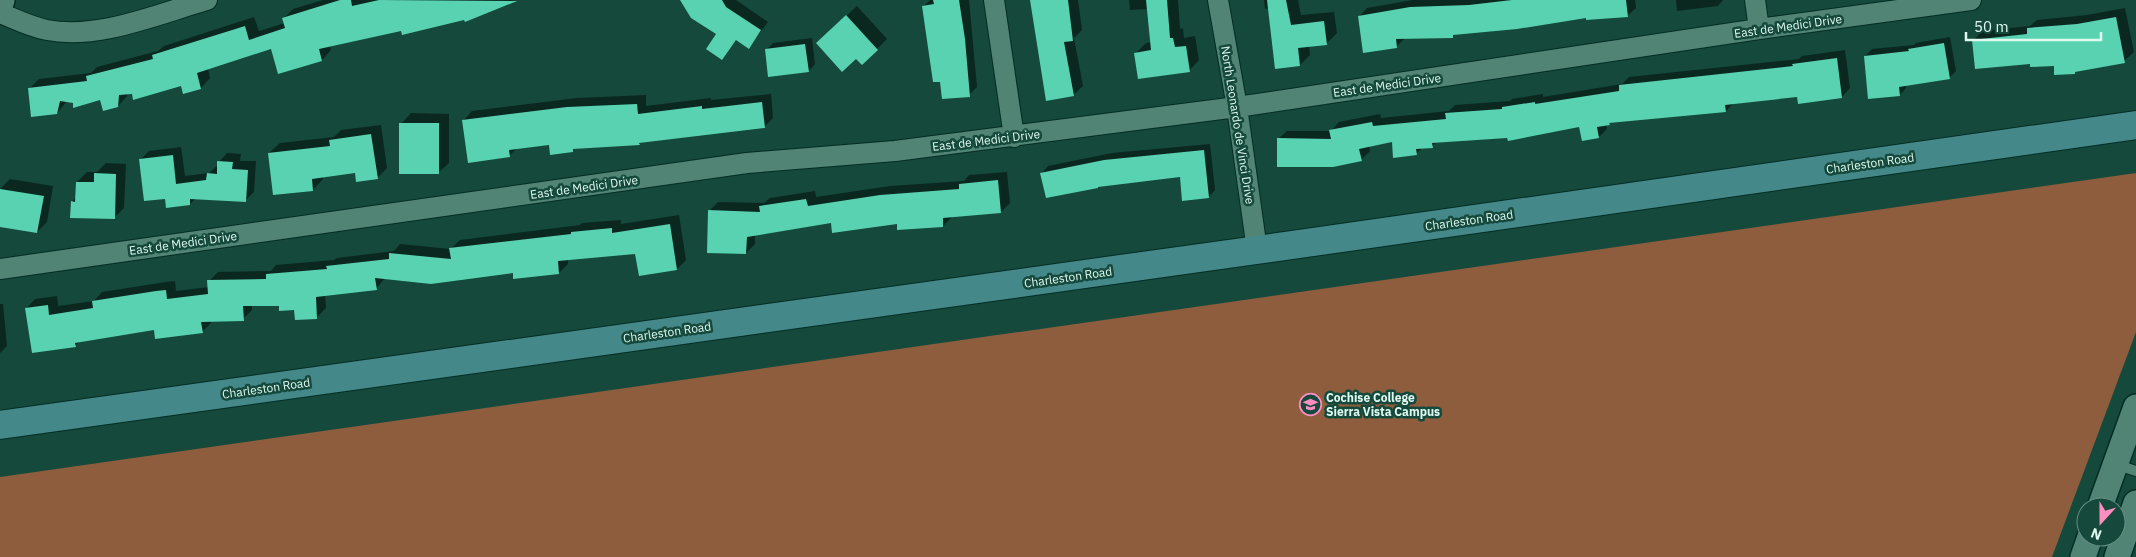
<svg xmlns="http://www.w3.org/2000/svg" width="2136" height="557" font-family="'IBM Plex Sans',sans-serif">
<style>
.green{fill:#8d5d3e}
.shadow{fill:#0007}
.building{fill:#59d2b2}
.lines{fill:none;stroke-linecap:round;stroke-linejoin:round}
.service-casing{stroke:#042d24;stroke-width:12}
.minor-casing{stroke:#042d24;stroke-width:22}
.tertiary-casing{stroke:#042d24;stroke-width:28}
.secondary-casing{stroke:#042d24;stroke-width:30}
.service{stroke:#518474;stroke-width:10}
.minor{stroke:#518474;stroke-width:20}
.tertiary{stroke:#518474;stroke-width:25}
.secondary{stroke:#45888a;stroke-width:28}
.labels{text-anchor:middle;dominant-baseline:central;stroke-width:5;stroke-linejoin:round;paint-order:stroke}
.street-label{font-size:12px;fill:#dff9f0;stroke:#14493c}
.poi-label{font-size:12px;font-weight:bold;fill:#dff9f0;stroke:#14493c;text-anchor:start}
</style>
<rect width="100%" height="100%" fill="#14493c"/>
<path class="green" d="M 2136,173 L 2136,332 L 2052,557 L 0,557 L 0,477 Z"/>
<path class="shadow" d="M 323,0 L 515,0 L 465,20 L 465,19 L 402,30 L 330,46 L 331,50 L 322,60 L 279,72 L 271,47 L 208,68 L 210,78 L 201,88 L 184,92 L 182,85 L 128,93 L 127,96 L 118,106 L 101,99 L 67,101 L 57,113 L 29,89 L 39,79 L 91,73 L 97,67 L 158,51 L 164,46 L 254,17 L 259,31 L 285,23 L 284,18 L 293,9 Z
M 681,0 L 736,0 L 768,22 L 749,47 L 737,39 L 722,59 L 718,33 Z
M 930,0 L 969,0 L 977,87 L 969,95 L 941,80 L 923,7 Z
M 1032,0 L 1078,0 L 1082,30 L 1074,38 L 1083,86 L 1073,95 Z
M 1129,0 L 1178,0 L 1180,29 L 1183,28 L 1184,38 L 1195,36 L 1199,60 L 1189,71 L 1136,53 L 1146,43 L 1152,42 L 1148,9 L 1130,10 Z
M 1264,0 L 1298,0 L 1301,15 L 1334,12 L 1337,33 L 1327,43 L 1309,45 L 1310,55 L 1300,65 L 1269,8 L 1265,9 Z
M 1413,0 L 1635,0 L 1636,8 L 1627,16 L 1587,17 L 1455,34 L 1452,37 L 1405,38 L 1396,47 L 1359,17 L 1367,8 Z
M 1676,0 L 1723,0 L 1718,6 L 1677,11 Z
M 857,6 L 887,39 L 877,49 L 828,33 Z
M 2125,8 L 2134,52 L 2124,61 L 2055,64 L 2031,63 L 1973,41 L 1982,31 L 2030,26 L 2037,20 L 2087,15 Z
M 1950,37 L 1956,71 L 1949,78 L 1906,85 L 1906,88 L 1900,95 L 1865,56 L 1872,49 L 1914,45 L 1916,43 Z
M 812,38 L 815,64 L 809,71 L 766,50 L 773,43 Z
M 1845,50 L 1850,88 L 1842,97 L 1798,96 L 1734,103 L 1726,111 L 1611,121 L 1606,124 L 1607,129 L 1599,137 L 1580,125 L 1508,137 L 1437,142 L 1432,146 L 1423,147 L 1416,154 L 1393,140 L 1369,145 L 1370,151 L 1361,160 L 1278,139 L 1287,131 L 1331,131 L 1339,122 L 1380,114 L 1381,118 L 1449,111 L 1455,105 L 1510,101 L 1512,99 L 1543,94 L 1543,97 L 1622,84 L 1629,77 L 1799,59 L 1802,56 Z
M 771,94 L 773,118 L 764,127 L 642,141 L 639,144 L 575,148 L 573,150 L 550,143 L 518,147 L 509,156 L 463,121 L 472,111 L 577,98 L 646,95 L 646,106 L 711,98 L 711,100 Z
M 411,113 L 449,114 L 449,163 L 438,173 L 401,124 Z
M 381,125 L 387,168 L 377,178 L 356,172 L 323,177 L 323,179 L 313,190 L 269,153 L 280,143 L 334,137 L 341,130 Z
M 1210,144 L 1215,190 L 1209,197 L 1181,176 L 1042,173 L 1048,166 L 1112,153 Z
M 181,147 L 185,176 L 209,173 L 218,165 L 219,162 L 227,153 L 241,154 L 240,161 L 256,161 L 254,192 L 246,200 L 196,198 L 190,204 L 166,198 L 141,159 L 149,151 Z
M 106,163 L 126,164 L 124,208 L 114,218 L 72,202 L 76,197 L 77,182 L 87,172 L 97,172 Z
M 1007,172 L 1010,203 L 1001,212 L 953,216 L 943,226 L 898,222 L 832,222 L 755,234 L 755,244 L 746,253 L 709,211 L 718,202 L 764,203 L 770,198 L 815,191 L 816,197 L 890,186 L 964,181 L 969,175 Z
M 10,179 L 53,186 L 47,222 L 37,232 L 0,226 L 0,189 Z
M 679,215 L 686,260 L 677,269 L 636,253 L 568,259 L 568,264 L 559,273 L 514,271 L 385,278 L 376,289 L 325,295 L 326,308 L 317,317 L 280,305 L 252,305 L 252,310 L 243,319 L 211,321 L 211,323 L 202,332 L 155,329 L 80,341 L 75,346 L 26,309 L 35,299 L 57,296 L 58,306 L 94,301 L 102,292 L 166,282 L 175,281 L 176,291 L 209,287 L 209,281 L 218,272 L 271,271 L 276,265 L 334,260 L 337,258 L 394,251 L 400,244 L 450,249 L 460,240 L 580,225 L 582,223 L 621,220 L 621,224 Z
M 0,304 L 3,304 L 7,346 L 0,353 Z"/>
<path class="building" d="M 340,0 L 351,0 L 352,6 L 379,0 L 517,1 L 465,22 L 464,20 L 402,35 L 401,31 L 319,49 L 322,61 L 278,74 L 271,49 L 197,73 L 201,89 L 183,94 L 181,86 L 133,100 L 132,94 L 119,95 L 118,107 L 103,111 L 100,100 L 73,108 L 73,103 L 60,101 L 57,114 L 31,117 L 28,88 L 87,81 L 86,76 L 153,59 L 152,55 L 245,26 L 249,40 L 285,28 L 282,18 Z
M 680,0 L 722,0 L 726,7 L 761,30 L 749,49 L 736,40 L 722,60 L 706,49 L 716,34 L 691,18 Z
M 933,0 L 959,0 L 965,39 L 970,97 L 942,99 L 940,82 L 933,82 L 922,6 L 934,4 Z
M 1030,0 L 1068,0 L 1073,41 L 1064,42 L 1074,96 L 1046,101 Z
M 1146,0 L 1167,0 L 1170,38 L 1173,38 L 1175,47 L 1186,46 L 1190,72 L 1138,79 L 1134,53 L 1151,50 Z
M 1267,0 L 1286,0 L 1291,25 L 1324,21 L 1327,45 L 1298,48 L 1300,66 L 1275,69 Z
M 1512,0 L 1626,0 L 1628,17 L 1586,20 L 1586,18 L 1517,29 L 1453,35 L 1453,38 L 1396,39 L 1397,48 L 1363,53 L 1358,16 L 1410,7 L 1469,5 Z
M 846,15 L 878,50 L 862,65 L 856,59 L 842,72 L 816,43 Z
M 2116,17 L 2125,63 L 2075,72 L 2075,74 L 2054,75 L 2054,66 L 2030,67 L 2030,64 L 1975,69 L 1972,40 L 2027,34 L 2027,28 L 2077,24 Z
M 1944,43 L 1950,79 L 1899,87 L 1900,96 L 1868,99 L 1864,56 L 1909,51 L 1908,49 Z
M 805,44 L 809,72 L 768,77 L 765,49 Z
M 1837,58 L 1842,98 L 1798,104 L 1797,97 L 1725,105 L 1726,112 L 1609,123 L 1610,125 L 1597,127 L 1599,138 L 1582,141 L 1579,127 L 1508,141 L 1507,138 L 1432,143 L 1433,148 L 1416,149 L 1417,155 L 1393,158 L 1392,142 L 1359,149 L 1362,161 L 1333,167 L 1277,167 L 1277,138 L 1331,139 L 1329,130 L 1372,122 L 1373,126 L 1446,119 L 1445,113 L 1502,109 L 1502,107 L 1535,102 L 1535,104 L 1619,91 L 1619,85 L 1793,66 L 1792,64 Z
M 762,102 L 765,128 L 639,143 L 640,145 L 573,149 L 573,152 L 550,155 L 549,145 L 509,150 L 510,157 L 468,163 L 462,120 L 567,107 L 637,104 L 638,114 L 702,106 L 702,109 Z
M 399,123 L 439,123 L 439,174 L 399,174 Z
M 371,134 L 378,179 L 356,182 L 355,173 L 312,179 L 313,191 L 273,195 L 268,153 L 330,146 L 329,140 Z
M 1204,150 L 1209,198 L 1182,201 L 1180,177 L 1098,187 L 1098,188 L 1046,198 L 1040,173 L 1104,160 Z
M 173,155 L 176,184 L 206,180 L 207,173 L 217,174 L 217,161 L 233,162 L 232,169 L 248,170 L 246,202 L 190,199 L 190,205 L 166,208 L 165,199 L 144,201 L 139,159 Z
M 94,173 L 116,174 L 115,219 L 70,218 L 71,201 L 75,202 L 76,182 L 94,182 Z
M 998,180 L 1001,213 L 943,218 L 943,227 L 897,230 L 897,224 L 832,233 L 831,223 L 747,237 L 746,254 L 707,253 L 708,210 L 760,212 L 759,206 L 806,199 L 808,206 L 880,195 L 959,189 L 959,184 Z
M 0,189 L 44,196 L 37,233 L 0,227 Z
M 670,224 L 677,270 L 639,276 L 635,254 L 558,261 L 559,274 L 513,279 L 513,273 L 431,284 L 375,278 L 377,290 L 316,297 L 317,319 L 295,320 L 294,310 L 279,311 L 279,306 L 243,306 L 244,321 L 201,322 L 203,333 L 155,339 L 154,330 L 75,343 L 76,347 L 32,353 L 25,308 L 48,305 L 49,315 L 93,308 L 92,301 L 156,291 L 166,290 L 167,299 L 208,294 L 207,280 L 266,279 L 266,274 L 327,269 L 326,266 L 389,259 L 389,253 L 451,259 L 449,248 L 571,234 L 571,232 L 612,228 L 612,233 Z"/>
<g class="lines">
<defs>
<path id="service" d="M 2115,464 L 2136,471"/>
<path id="minor" d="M 994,0 L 1014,137
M 1218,0 L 1237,107 L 1257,250
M 1755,0 L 1759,29
M 0,13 C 15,19 31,27 47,30 C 98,40 158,14 207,0
M 0,269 L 747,163 L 895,151 L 1237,107 L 1759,29 L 1971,0"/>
<path id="tertiary" d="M 0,6 L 2,0
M 2100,507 L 2136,407
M 2083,557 L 2090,537
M 2117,557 L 2136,503"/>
<path id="secondary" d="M 0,425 L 1257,250 L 2136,125"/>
</defs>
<use href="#service" class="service-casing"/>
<use href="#minor" class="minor-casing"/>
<use href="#tertiary" class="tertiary-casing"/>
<use href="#secondary" class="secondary-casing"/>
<use href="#service" class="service"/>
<use href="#minor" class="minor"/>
<use href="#tertiary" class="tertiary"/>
<use href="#secondary" class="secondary"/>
</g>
<defs>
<symbol id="university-ring" viewBox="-11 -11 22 22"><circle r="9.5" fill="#14493c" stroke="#fd8ebf" stroke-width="1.5"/><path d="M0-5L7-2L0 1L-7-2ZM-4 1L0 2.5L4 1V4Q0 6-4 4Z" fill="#fd8ebf"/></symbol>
</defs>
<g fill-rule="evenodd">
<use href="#university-ring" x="1298" y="392" width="25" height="25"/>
</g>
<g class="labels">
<g class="street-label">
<text transform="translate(1788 26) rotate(-8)">East de Medici Drive</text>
<text transform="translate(1387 85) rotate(-8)">East de Medici Drive</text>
<text transform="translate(1238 125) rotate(81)">North Leonardo de Vinci Drive</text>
<text transform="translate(986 140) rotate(-7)">East de Medici Drive</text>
<text transform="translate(1870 163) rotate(-8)">Charleston Road</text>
<text transform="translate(584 187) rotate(-8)">East de Medici Drive</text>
<text transform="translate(1469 220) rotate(-8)">Charleston Road</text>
<text transform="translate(183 243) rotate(-8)">East de Medici Drive</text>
<text transform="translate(1068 277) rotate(-8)">Charleston Road</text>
<text transform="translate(667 332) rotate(-8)">Charleston Road</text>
<text transform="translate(266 388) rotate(-8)">Charleston Road</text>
</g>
<g class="poi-label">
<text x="1326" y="397">Cochise College<tspan x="1326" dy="14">Sierra Vista Campus</tspan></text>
</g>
</g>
<g transform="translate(2101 522) rotate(201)"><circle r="24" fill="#14493c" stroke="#658f84"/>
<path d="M0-4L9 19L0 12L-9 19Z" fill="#fd8ebf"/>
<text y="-8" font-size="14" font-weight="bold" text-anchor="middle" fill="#dff9f0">N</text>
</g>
<path d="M1966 32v8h135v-8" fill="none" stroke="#dff9f0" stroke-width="2.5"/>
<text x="1974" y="32" font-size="15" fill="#dff9f0" stroke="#14493c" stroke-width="4" paint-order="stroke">50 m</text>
</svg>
